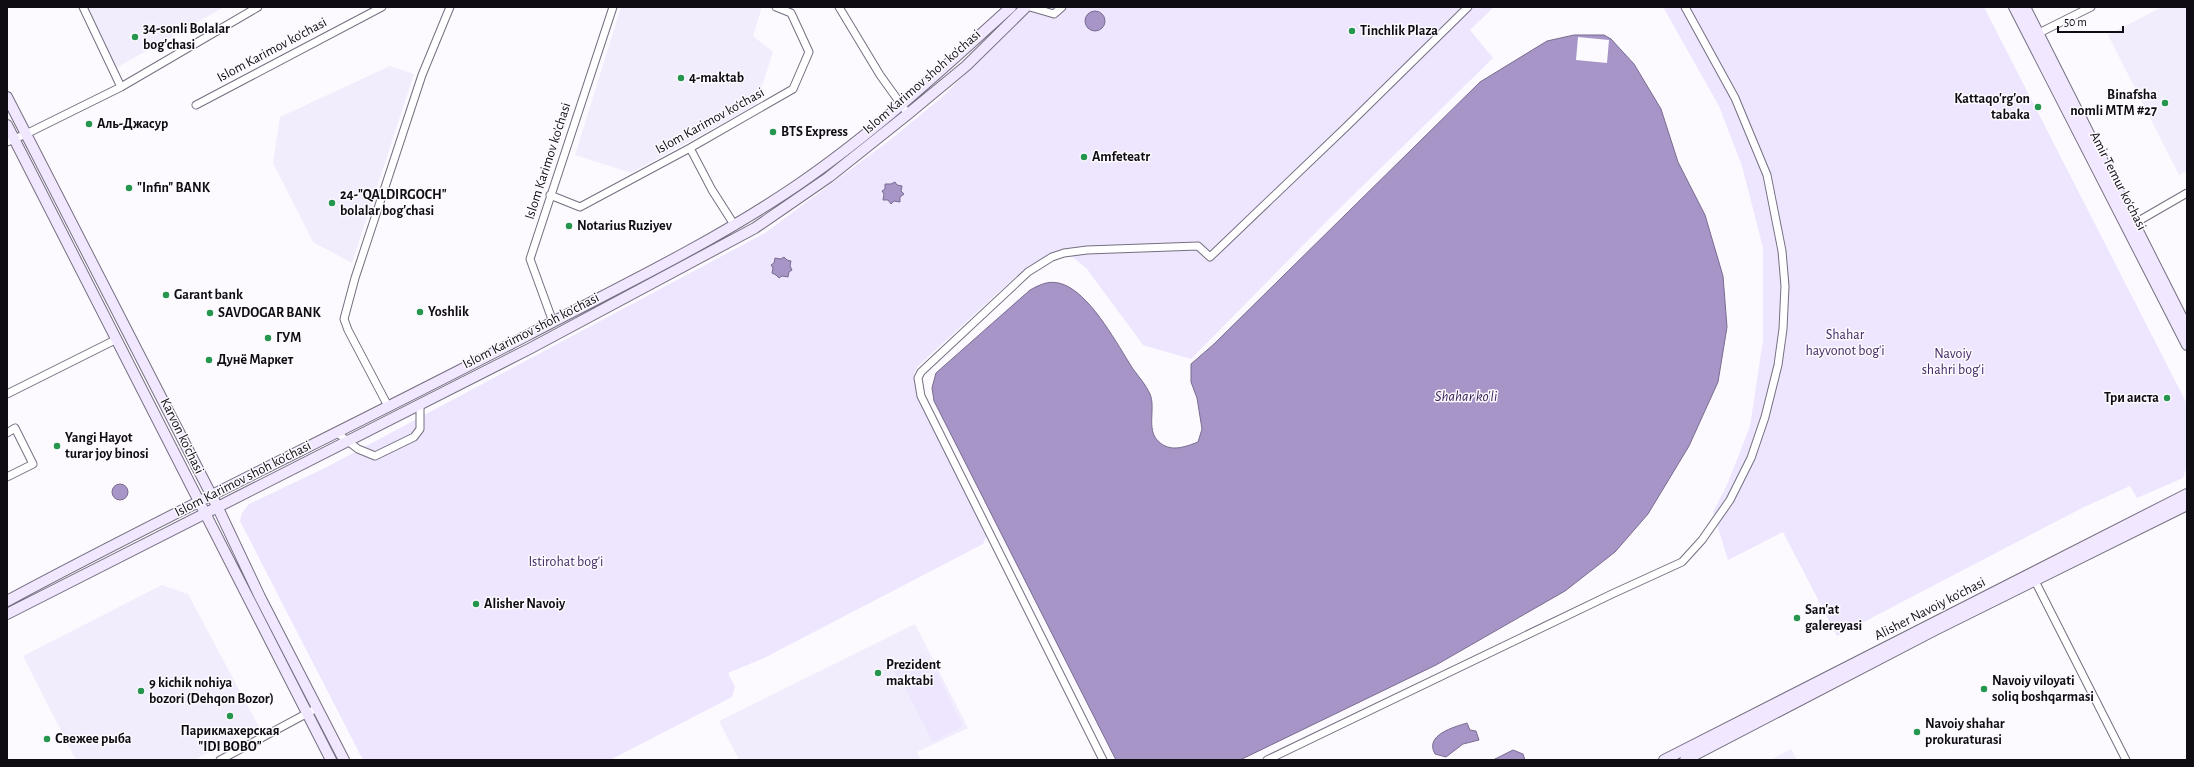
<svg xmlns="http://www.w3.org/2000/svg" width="2194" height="767" font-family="'Alegreya Sans',sans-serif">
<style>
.built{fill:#f2edfd}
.green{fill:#eee5fe}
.water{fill:#a695c6;stroke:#796c90}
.pier{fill:#fcfafe}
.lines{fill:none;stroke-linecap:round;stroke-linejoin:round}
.street-casing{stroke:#756f80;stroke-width:9}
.secondary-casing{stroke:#756f80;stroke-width:12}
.street{stroke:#fff;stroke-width:7}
.secondary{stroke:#f1e8ff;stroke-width:10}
.poi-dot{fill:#26964f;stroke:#fcfafe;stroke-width:1.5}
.labels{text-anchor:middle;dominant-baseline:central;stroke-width:3;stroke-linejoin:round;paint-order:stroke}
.poi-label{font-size:14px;font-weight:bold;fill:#0f0d13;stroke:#fcfafe;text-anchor:start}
.street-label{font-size:14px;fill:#0f0d13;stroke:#fcfafe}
.park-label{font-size:14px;fill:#422864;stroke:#fcfafe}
.water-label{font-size:15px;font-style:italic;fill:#361b56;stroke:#fcfafe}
</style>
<rect width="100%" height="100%" fill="#fcfafe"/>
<path class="built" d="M 85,7 L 224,7 L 116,68 Z
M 621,7 L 762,7 L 753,36 L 773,52 L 756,105 L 631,173 L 575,155 Z
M 2162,7 L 2187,7 L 2187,171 L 2179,175 L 2108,35 Z
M 390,66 L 414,74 L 352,263 L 313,242 L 273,163 L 280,117 Z
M 162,585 L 188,594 L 259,727 L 194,760 L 76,760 L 23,656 Z
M 915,624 L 968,728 L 917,752 L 921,760 L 739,760 L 719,721 Z
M 1791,749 L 1797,760 L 1770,760 Z"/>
<path class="green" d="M 1034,7 L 1494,7 L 1470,30 L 1493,58 L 1335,213 L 1191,359 L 1143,345 L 1087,269 L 1063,249 L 1053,253 L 1023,270 L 918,366 L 914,374 L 915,389 L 987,535 L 983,544 L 764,658 L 728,673 L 735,687 L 732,697 L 610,760 L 363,760 L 240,521 L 242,513 L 249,504 L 325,468 L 765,233 L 890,140 L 942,97 Z
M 1663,7 L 1984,7 L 2187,404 L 2187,465 L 2183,478 L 2137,498 L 2130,486 L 2082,508 L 1837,636 L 1783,532 L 1728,560 L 1713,512 L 1727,485 L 1750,426 L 1763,340 L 1763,248 L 1742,166 L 1719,106 Z
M 923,654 L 931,671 L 902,686 L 893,669 Z
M 936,672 L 963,726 L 933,742 L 905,688 Z"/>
<path class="water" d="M1085 21a10 10 0 1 1 20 0a10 10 0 1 1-20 0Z
M 1574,35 L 1604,35 L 1611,39 L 1634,64 L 1661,109 L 1678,162 L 1705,215 L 1723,276 L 1727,327 L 1718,382 L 1689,446 L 1648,514 L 1615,552 L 1565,591 L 1436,665 L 1240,760 L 1116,760 L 934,401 L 932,388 L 936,373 L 1030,290 C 1043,283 1052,279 1067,286 C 1094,300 1117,344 1133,369 C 1139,377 1146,385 1150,394 C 1156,408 1146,429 1158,441 C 1170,453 1185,447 1198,442 L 1202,429 L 1197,398 L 1191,382 L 1191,364 L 1214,344 L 1480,82 L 1547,41 Z
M 895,182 L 897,185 L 902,186 L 901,191 L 904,194 L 900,197 L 900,202 L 894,201 L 891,204 L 888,200 L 883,200 L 884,194 L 882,191 L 885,189 L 885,184 L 891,184 Z
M 784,257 L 787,260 L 791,261 L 790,266 L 792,270 L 789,272 L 788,277 L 782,276 L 779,278 L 776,275 L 772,273 L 773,268 L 771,265 L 774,263 L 775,258 L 781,259 Z
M112 492a8 8 0 1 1 16 0a8 8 0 1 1-16 0Z
M 1467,723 L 1470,730 L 1476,731 L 1479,740 L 1463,744 L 1446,757 L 1435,754 C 1424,735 1454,727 1467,723 Z
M 1513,750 L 1523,754 L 1525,760 L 1493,760 Z"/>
<path class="pier" d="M 1578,37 L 1609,40 L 1607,63 L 1576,60 Z"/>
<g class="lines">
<defs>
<path id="street" d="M 83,7 L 121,87
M 839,7 L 880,75 L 908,114
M 1030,7 L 1054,14 L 1062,7
M 2035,35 L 2091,7
M 196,105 L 382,7
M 7,142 L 26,134 L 121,87 L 258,7
M 690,148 L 712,190 L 735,226
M 550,195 L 580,207 L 690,148 L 793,89 L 809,52 L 791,13 L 776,7
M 2135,223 L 2187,193
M 553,322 L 530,259 L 613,7
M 7,394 L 117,339
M 388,406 L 348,330 L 344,319 L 355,278 L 422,75 L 450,7
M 336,432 L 358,449 L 375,456 L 414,437 L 420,429 L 420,404
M 7,433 L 15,428 L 33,464 L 7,477
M 2033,577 L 2126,760
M 220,760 L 317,708
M 1103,760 L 921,396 L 918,378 L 921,372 L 1028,272 L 1052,257 L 1064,253 L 1087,250 L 1198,246 L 1210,257 L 1347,126 L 1468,7
M 1267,760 L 1612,594 L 1682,562 L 1702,540 L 1730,500 L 1751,458 L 1765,417 L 1778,365 L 1783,329 L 1785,286 L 1782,251 L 1767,175 L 1735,98 L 1685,7"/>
<path id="secondary" d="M 2014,7 L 2187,345
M 2025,7 L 2187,328
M 7,97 L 218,508 L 260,597 L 344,760
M 7,125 L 331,760
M 7,601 C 178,509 354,426 526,336 C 613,290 702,248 784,194 C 866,140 938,73 1011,7
M 7,614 L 531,348 L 755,228 L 829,177 L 908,114 L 966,66 L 1026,7
M 1664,760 L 2187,494
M 1685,760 L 1935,630 L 2187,505"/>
</defs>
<use href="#street" class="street-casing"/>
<use href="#secondary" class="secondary-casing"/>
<use href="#street" class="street"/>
<use href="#secondary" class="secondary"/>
</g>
<g class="poi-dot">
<circle cx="1352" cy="31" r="4"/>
<circle cx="135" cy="37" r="4"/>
<circle cx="681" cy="78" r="4"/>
<circle cx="2165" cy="103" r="4"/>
<circle cx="2038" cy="107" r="4"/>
<circle cx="89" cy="124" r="4"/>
<circle cx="773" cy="132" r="4"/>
<circle cx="1084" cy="157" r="4"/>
<circle cx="129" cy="188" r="4"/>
<circle cx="332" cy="203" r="4"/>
<circle cx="569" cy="226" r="4"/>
<circle cx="166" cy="295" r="4"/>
<circle cx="420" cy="312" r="4"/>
<circle cx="210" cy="313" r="4"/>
<circle cx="268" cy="338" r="4"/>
<circle cx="209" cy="360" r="4"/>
<circle cx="2167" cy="398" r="4"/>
<circle cx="57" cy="446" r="4"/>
<circle cx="476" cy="604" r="4"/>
<circle cx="1797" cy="618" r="4"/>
<circle cx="878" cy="673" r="4"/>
<circle cx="1984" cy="689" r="4"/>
<circle cx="141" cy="691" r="4"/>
<circle cx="230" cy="716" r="4"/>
<circle cx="1917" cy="732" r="4"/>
<circle cx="47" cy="739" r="4"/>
</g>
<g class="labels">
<g class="poi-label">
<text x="143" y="29">34-sonli Bolalar<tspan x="143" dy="16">bog'chasi</tspan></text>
<text x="1360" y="31">Tinchlik Plaza</text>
<text x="689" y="78">4-maktab</text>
<text x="2157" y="95" text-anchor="end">Binafsha<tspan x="2157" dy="16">nomli MTM #27</tspan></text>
<text x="2030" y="99" text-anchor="end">Kattaqo'rg'on<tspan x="2030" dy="16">tabaka</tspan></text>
<text x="97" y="124">Аль-Джасур</text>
<text x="781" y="132">BTS Express</text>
<text x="1092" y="157">Amfeteatr</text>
<text x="137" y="188">"Infin" BANK</text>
<text x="340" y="195">24-"QALDIRGOCH"<tspan x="340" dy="16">bolalar bog'chasi</tspan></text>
<text x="577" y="226">Notarius Ruziyev</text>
<text x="174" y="295">Garant bank</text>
<text x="428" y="312">Yoshlik</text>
<text x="218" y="313">SAVDOGAR BANK</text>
<text x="276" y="338">ГУМ</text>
<text x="217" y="360">Дунё Маркет</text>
<text x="2159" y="398" text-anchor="end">Три аиста</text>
<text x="65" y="438">Yangi Hayot<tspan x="65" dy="16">turar joy binosi</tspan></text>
<text x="484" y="604">Alisher Navoiy</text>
<text x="1805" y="610">San'at<tspan x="1805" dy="16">galereyasi</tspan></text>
<text x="886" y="665">Prezident<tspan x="886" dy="16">maktabi</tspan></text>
<text x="1992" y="681">Navoiy viloyati<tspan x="1992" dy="16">soliq boshqarmasi</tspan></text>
<text x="149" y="683">9 kichik nohiya<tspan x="149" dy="16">bozori (Dehqon Bozor)</tspan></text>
<text x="1925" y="724">Navoiy shahar<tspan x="1925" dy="16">prokuraturasi</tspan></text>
<text x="230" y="731" text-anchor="middle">Парикмахерская<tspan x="230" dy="16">"IDI BOBO"</tspan></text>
<text x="55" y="739">Свежее рыба</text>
</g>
<g class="street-label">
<text transform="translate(272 50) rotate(-28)">Islom Karimov ko‘chasi</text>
<text transform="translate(922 82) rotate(-41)">Islom Karimov shoh ko'chasi</text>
<text transform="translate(710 121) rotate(-29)">Islom Karimov ko‘chasi</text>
<text transform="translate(548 161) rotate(-72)">Islom Karimov ko'chasi</text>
<text transform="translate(2118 181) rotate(63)">Amir Temur ko‘chasi</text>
<text transform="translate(531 331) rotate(-27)">Islom Karimov shoh ko'chasi</text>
<text transform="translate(182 436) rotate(64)">Karvon ko'chasi</text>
<text transform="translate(243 479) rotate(-27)">Islom Karimov shoh ko'chasi</text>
<text transform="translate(1930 609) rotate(-27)">Alisher Navoiy ko'chasi</text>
</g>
<g class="park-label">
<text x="1845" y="335">Shahar<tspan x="1845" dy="16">hayvonot bog'i</tspan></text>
<text x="1953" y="354">Navoiy<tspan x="1953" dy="16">shahri bog'i</tspan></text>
<text x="566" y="562">Istirohat bog'i</text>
</g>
<g class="water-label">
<text x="1466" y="396">Shahar ko'li</text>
</g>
</g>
<rect width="2194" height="767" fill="none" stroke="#0f0d13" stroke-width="16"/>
<path d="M2058 26v6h65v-6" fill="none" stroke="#0f0d13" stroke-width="2"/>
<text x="2064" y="26" font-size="12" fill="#0f0d13" stroke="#fcfafe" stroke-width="3" paint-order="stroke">50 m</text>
</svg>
